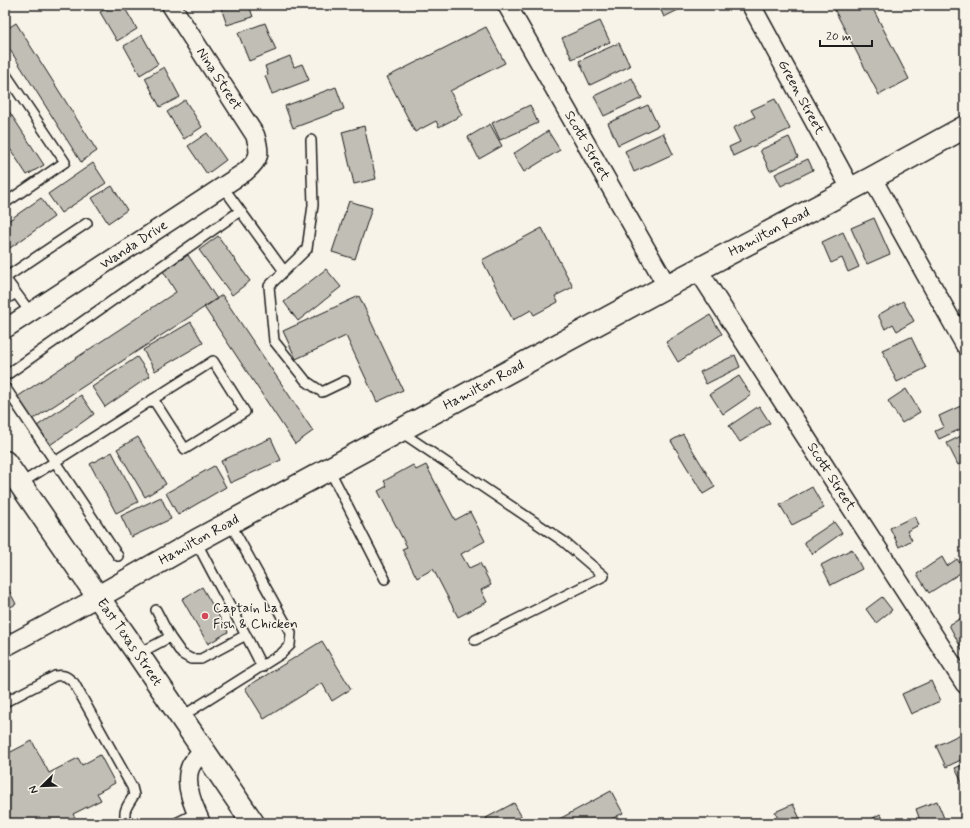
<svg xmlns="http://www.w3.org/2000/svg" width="970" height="828" font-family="Mynerve,sans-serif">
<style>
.building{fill:#c0beb5;stroke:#1c1c1c}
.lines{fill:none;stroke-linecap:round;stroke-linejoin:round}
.service-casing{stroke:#1c1c1c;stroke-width:12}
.minor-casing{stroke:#1c1c1c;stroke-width:21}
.tertiary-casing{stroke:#1c1c1c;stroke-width:25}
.primary-casing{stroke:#1c1c1c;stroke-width:25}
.service{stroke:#f7f3e8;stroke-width:9}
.minor{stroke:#f7f3e8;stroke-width:18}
.tertiary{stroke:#f7f3e8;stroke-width:22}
.primary{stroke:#f7f3e8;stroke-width:22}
.poi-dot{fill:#d1495b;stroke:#f7f3e8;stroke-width:1.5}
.labels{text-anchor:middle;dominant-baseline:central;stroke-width:3.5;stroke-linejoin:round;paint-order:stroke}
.street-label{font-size:14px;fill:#1c1c1c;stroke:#f7f3e8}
.poi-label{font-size:14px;fill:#1c1c1c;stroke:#f7f3e8;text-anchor:start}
</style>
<rect width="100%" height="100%" fill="#f7f3e8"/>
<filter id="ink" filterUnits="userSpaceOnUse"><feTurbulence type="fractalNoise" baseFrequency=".025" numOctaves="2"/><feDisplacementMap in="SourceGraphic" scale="8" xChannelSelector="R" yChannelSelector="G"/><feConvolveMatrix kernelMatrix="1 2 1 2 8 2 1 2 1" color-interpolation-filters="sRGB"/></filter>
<g filter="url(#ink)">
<path class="building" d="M 113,5 L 123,5 L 137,29 L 117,41 L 100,12 Z
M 220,5 L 249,5 L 253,17 L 227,25 Z
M 421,5 L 430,5 L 423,9 Z
M 661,5 L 688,5 L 664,17 L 659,6 Z
M 832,5 L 871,5 L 909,79 L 879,95 Z
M 600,21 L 610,42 L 572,59 L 562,38 Z
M 16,23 L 97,151 L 81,162 L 5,42 L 5,30 Z
M 265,23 L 276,50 L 249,61 L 238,33 Z
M 486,27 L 505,63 L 450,91 L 462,115 L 439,127 L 436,121 L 415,132 L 387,77 Z
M 142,35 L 158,64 L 140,75 L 124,46 Z
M 619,43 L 630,66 L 590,85 L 579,61 Z
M 290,56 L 294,67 L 302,64 L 309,80 L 272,94 L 265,76 L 268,75 L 265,66 Z
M 164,67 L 180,97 L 160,107 L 145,78 Z
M 632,78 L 642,98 L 604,116 L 594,96 Z
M 336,87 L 344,109 L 293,128 L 285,106 Z
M 775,99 L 790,129 L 733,156 L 729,147 L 740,142 L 733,128 L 755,117 L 751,110 Z
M 185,100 L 202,127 L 184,139 L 167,112 Z
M 5,105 L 44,165 L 27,175 L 5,141 Z
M 530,105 L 538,123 L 500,140 L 492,123 Z
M 648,105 L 658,126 L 618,145 L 608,123 Z
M 490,124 L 502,146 L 479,159 L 468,137 Z
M 364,126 L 376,179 L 354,184 L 342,132 Z
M 548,131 L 560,150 L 524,172 L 513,154 Z
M 207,133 L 226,160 L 207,174 L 188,146 Z
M 663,133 L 673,154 L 634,172 L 625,151 Z
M 789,137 L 798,157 L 770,171 L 760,150 Z
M 808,159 L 813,170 L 781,186 L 775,174 Z
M 93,163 L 106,183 L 61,213 L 48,194 Z
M 112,186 L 127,210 L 108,223 L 92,198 Z
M 41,198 L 54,217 L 10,248 L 5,241 L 5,223 Z
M 349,201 L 372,208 L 355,259 L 332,252 Z
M 874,218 L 890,254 L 867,264 L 851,228 Z
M 542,228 L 573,287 L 555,296 L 558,302 L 534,315 L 531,310 L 513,320 L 482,260 Z
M 843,232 L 859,267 L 848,272 L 842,258 L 831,263 L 822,242 Z
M 218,236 L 250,281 L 232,295 L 199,250 Z
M 188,255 L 217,299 L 32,420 L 17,397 L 176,292 L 163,271 Z
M 326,269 L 341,287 L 298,321 L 284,302 Z
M 222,295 L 313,431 L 295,444 L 204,307 Z
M 359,296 L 403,390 L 377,402 L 346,336 L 296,359 L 283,331 Z
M 903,301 L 914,321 L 897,331 L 893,324 L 885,329 L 878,315 Z
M 710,315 L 722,334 L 678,362 L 666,342 Z
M 191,322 L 203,343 L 155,371 L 143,350 Z
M 911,337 L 926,368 L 897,382 L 882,350 Z
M 735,355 L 740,367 L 706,384 L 700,372 Z
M 137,357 L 150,376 L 105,407 L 92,387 Z
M 739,376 L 751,395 L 723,414 L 710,394 Z
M 906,389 L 920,412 L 902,423 L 888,401 Z
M 81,395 L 94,414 L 50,445 L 37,426 Z
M 965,404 L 965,427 L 939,439 L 935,431 L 944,427 L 939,416 Z
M 759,406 L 770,423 L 740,442 L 729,426 Z
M 683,434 L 715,487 L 703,494 L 671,441 Z
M 965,434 L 965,461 L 958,465 L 947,443 Z
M 138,437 L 166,484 L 145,497 L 117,449 Z
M 271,438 L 281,460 L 230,483 L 221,461 Z
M 112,452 L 138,502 L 116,513 L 90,464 Z
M 413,465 L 416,470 L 426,465 L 455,520 L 470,512 L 485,541 L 461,554 L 469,568 L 480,563 L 491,585 L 481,590 L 487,602 L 458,617 L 433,569 L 417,578 L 402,549 L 407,547 L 378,491 L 387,486 L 384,481 Z
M 214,466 L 226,487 L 178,515 L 166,493 Z
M 812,487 L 824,508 L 792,525 L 780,505 Z
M 161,497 L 171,519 L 131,537 L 121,516 Z
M 915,516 L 919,525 L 907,531 L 912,540 L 899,547 L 890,528 Z
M 834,522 L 842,533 L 812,554 L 804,542 Z
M 852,549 L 862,569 L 831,585 L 821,565 Z
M 942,557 L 947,566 L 957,559 L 965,570 L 929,593 L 917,574 Z
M 5,583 L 16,604 L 5,610 Z
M 202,587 L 228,632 L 208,644 L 182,599 Z
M 882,597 L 892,610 L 876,623 L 866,609 Z
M 965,616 L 965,655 L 949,625 Z
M 322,641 L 351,689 L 332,701 L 322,683 L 264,719 L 245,688 Z
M 931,681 L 940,701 L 911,714 L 902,694 Z
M 965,732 L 965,758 L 946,767 L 936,746 Z
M 32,741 L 49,773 L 78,758 L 82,765 L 100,755 L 115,783 L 97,793 L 101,800 L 73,814 L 78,823 L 5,823 L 5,755 Z
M 965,764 L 965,789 L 955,768 Z
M 611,791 L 623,813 L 604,823 L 552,823 Z
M 937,801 L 946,823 L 921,823 L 916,809 Z
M 514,803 L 525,823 L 489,823 L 486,818 Z
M 793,804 L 802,823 L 780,823 L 775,812 Z
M 880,814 L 886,823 L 865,823 Z"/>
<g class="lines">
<defs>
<path id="service" d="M 5,73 L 65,162 L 5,203
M 311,140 L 313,205 L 307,249 L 269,286 L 274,341 L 306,381 L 322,392 L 345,381
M 223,187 L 284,271
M 16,293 L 5,278 L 87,223
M 5,300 L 16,293 L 30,312
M 5,376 L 240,211
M 5,387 L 118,556
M 401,432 L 563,541 L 604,576 L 475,640
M 329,469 L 385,579
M 20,484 L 213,361 L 245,412 L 185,449 L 153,399
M 196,541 C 217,583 241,624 262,667
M 170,637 L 182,654 L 191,659 L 201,659 L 246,635
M 138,654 L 170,637 L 156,610
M 5,702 L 55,676 C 65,674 67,677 74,683 L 132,787 L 134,795 C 129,804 121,811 127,823
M 181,717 L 281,654 L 290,645 L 291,633 L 230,523
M 176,823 L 196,813"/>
<g id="minor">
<path id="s1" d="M 507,5 L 667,286"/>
<path id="s2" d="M 751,5 L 851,189"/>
<path d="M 872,178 L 965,345"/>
<path id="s3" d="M 698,270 L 965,684"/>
<path id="s4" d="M 5,329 L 245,172 C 260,159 261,154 255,135 L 171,5"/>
<path d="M 5,647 L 98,597"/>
<path d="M 201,823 C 194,807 185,788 189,771 C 191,762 198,756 204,750"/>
</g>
<g id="tertiary">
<path id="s5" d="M 98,597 L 196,541 L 667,286 L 872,178 L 965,127"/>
</g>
<g id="primary">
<path id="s6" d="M 5,462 L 98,597 L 138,654 L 253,823"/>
</g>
</defs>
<use href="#service" class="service-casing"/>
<use href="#minor" class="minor-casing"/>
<use href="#tertiary" class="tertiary-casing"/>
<use href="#primary" class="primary-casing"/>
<use href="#service" class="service"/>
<use href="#minor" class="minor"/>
<use href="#tertiary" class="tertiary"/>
<use href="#primary" class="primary"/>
</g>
</g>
<circle class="poi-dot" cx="205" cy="616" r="4"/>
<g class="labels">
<g class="street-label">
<text transform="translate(219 79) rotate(57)">Nina Street</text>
<text stroke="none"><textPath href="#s2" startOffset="105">Green Street</textPath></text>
<text stroke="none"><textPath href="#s1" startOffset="162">Scott Street</textPath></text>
<text stroke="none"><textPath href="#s5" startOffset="764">Hamilton Road</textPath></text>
<text stroke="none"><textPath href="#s4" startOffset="154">Wanda Drive</textPath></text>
<text stroke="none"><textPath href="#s5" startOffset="440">Hamilton Road</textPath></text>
<text stroke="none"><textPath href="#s3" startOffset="246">Scott Street</textPath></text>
<text stroke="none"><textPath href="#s5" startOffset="116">Hamilton Road</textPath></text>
<text stroke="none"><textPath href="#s6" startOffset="219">East Texas Street</textPath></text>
</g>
<g class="poi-label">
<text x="213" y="608">Captain La<tspan x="213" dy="16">Fish &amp; Chicken</tspan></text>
</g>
</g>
<rect width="970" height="828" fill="none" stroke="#f7f3e8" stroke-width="20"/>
<rect x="10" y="10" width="950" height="808" fill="none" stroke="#1c1c1c" stroke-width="1.5" filter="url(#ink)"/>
<g transform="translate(42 786) rotate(247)" stroke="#f7f3e8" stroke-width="3" paint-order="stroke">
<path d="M0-3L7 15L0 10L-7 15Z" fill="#1c1c1c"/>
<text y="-6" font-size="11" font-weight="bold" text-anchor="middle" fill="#1c1c1c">N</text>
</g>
<path d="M820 40v6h52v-6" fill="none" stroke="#1c1c1c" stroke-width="2"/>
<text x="826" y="40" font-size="12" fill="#1c1c1c" stroke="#f7f3e8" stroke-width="3" paint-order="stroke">20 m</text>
</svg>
